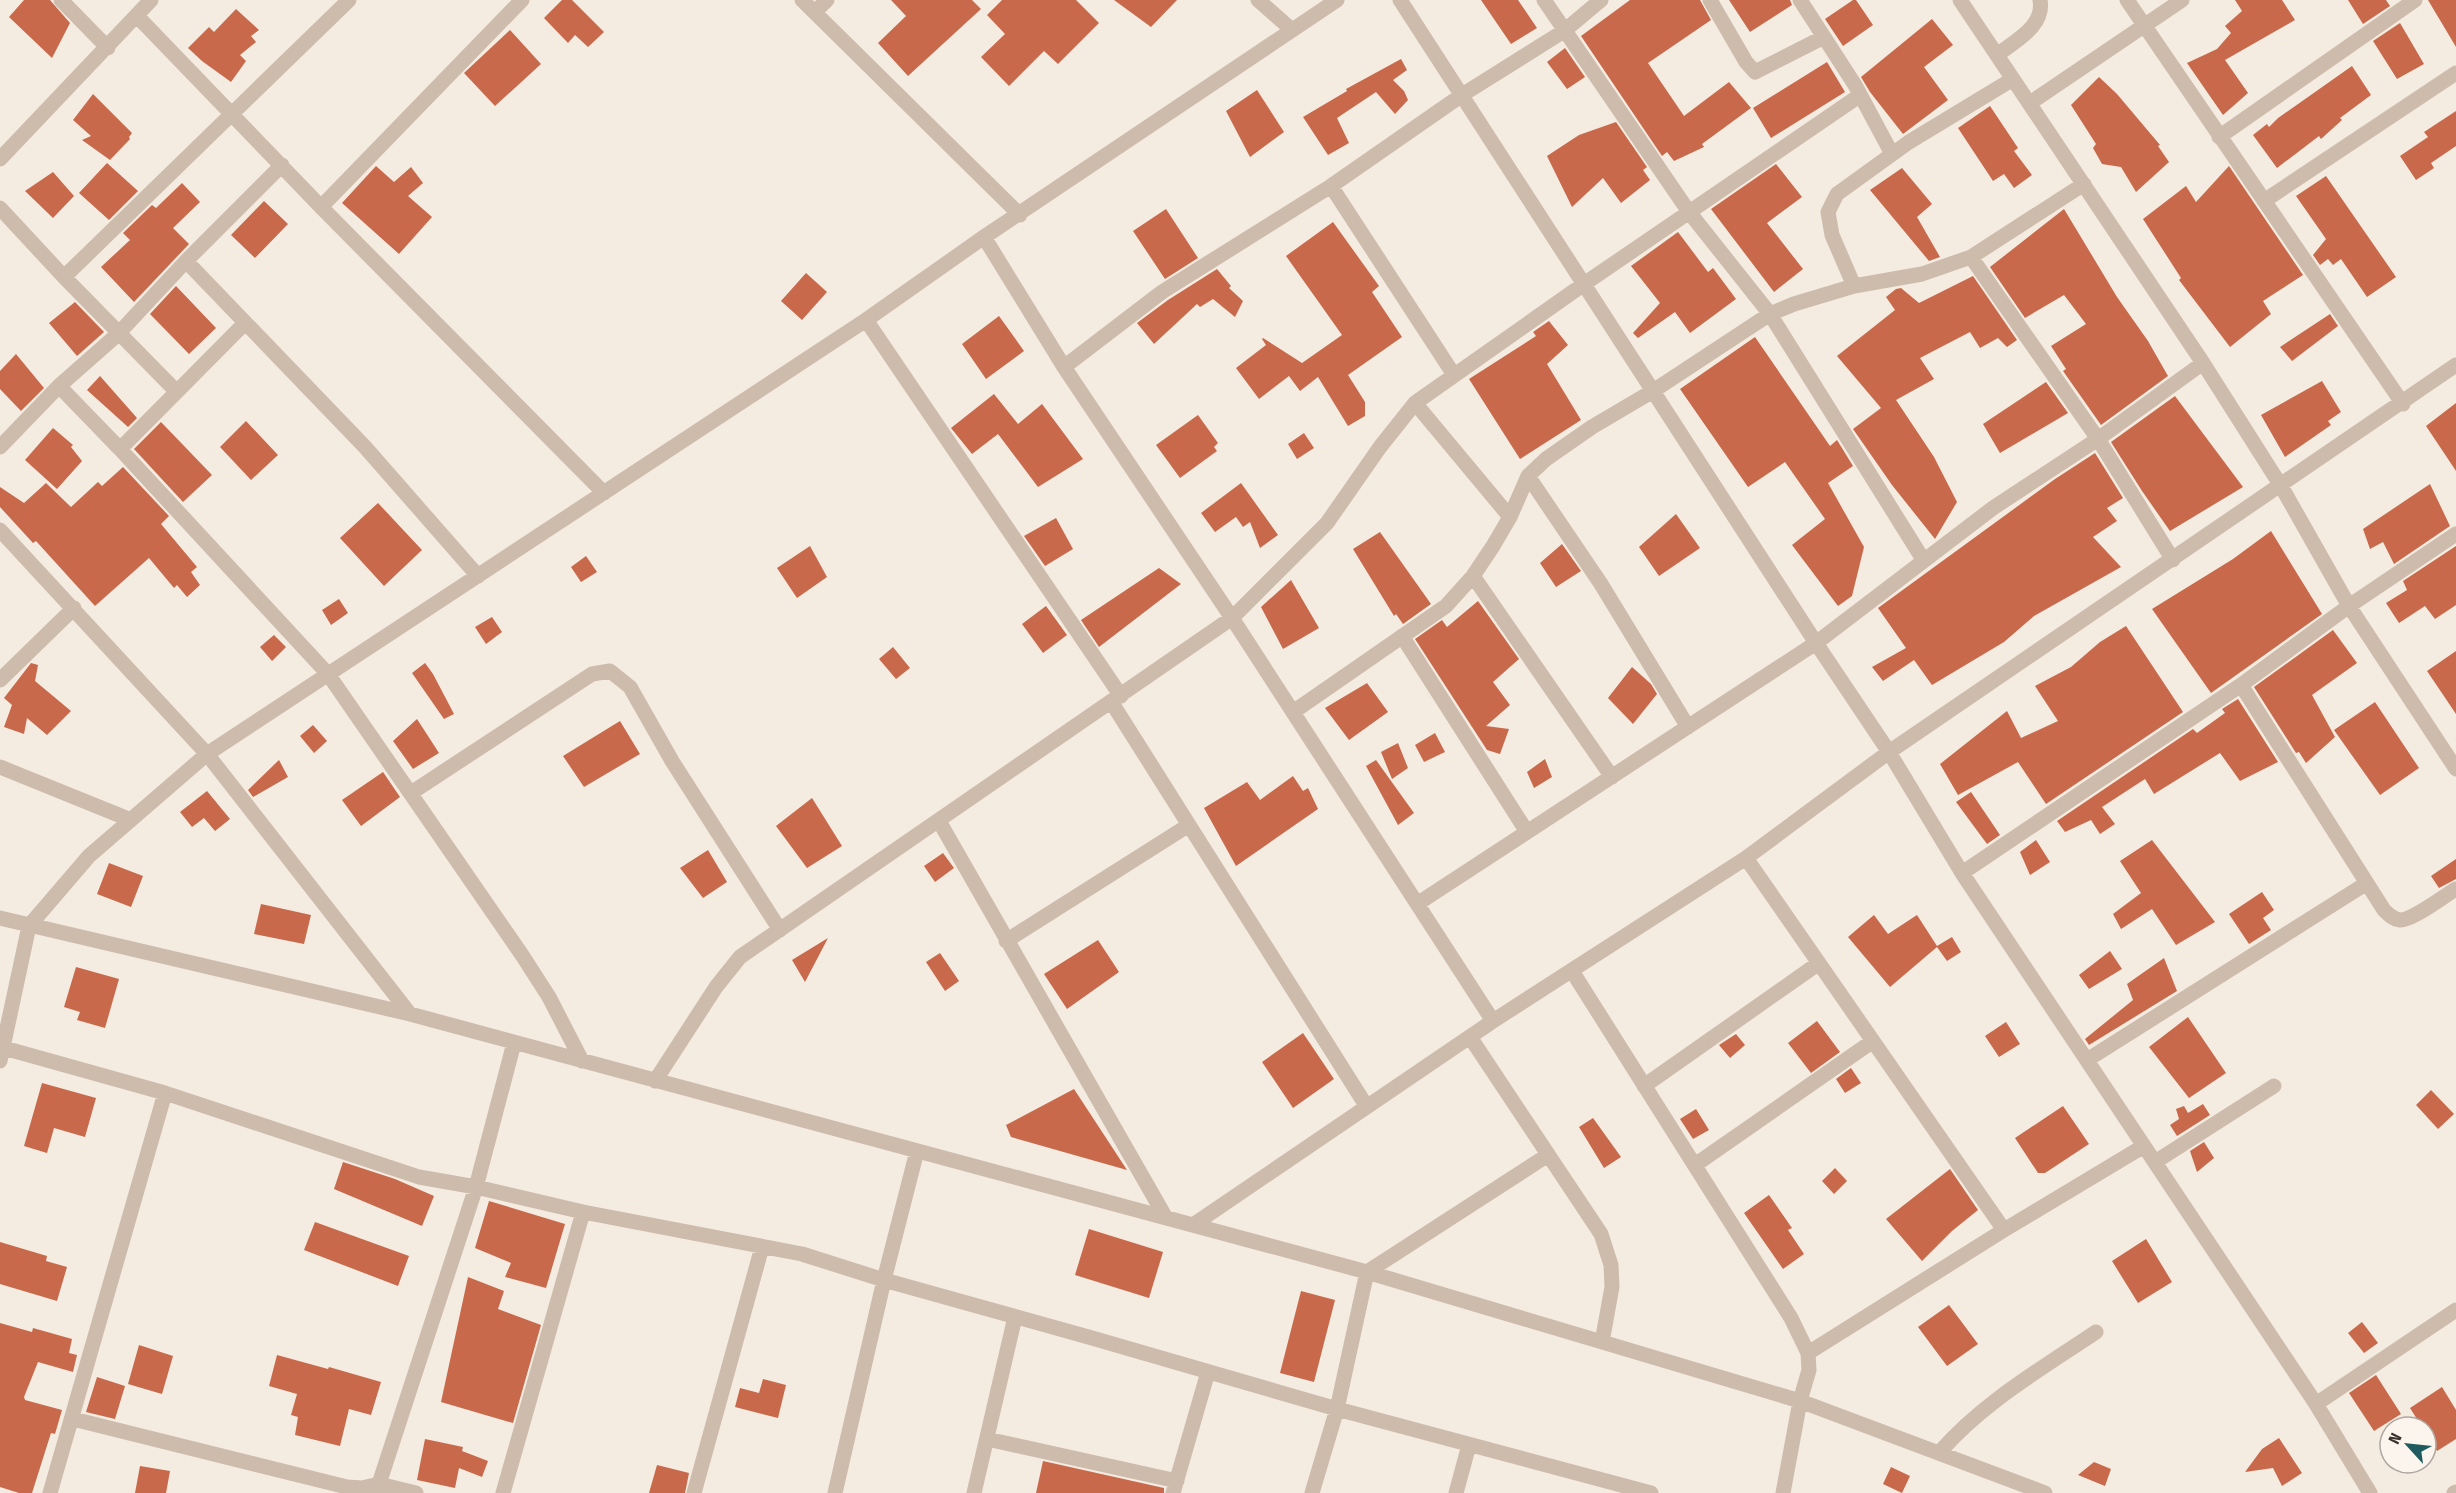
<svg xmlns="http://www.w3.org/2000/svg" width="2456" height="1493" font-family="'Fira Sans Condensed',sans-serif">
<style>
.building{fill:#c8694b}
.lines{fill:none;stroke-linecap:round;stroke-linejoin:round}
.minor{stroke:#cdbbac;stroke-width:15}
</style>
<rect width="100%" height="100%" fill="#f4ebe1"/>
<path class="building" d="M 24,0 L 50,0 L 70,23 L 52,58 L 9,17 Z
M 562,0 L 572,0 L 604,32 L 588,47 L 575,35 L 568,43 L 544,18 Z
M 891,0 L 972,0 L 981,9 L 908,76 L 878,43 L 906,16 Z
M 1002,0 L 1076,0 L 1099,23 L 1058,64 L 1044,51 L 1009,86 L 981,57 L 1005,34 L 987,15 Z
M 1114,0 L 1177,0 L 1151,27 Z
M 1481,0 L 1518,0 L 1537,28 L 1511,44 Z
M 1630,0 L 1700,0 L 1711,20 L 1648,63 L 1684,116 L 1729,82 L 1751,108 L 1702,144 L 1704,147 L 1674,161 L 1667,152 L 1662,156 L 1581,36 Z
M 1729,0 L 1790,0 L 1792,5 L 1750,32 Z
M 1853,0 L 1856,0 L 1873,25 L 1843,46 L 1825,19 Z
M 2235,0 L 2282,0 L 2295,20 L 2225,60 L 2248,93 L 2223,115 L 2187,63 L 2217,49 L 2231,33 L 2225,26 L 2242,11 Z
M 2348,0 L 2386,0 L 2390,6 L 2363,24 Z
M 2428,0 L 2456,0 L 2456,47 Z
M 236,9 L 259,30 L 251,36 L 256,42 L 240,55 L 246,61 L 231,82 L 202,61 L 188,48 L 209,27 L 214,32 Z
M 1932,19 L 1953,45 L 1924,67 L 1948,100 L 1903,134 L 1870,92 L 1861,77 Z
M 2400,23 L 2424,64 L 2397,79 L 2373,41 Z
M 510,30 L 541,64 L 495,106 L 464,73 Z
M 1565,48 L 1585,77 L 1567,89 L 1547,62 Z
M 1401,59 L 1407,70 L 1393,80 L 1404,91 L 1408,100 L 1395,114 L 1376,92 L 1337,118 L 1349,143 L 1328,155 L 1303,117 L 1347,91 L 1346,89 Z
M 1827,62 L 1845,92 L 1771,138 L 1753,108 Z
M 2352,66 L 2371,95 L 2340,118 L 2342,120 L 2321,139 L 2319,136 L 2277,168 L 2253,135 L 2267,124 L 2269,127 L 2278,118 Z
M 2099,77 L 2117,94 L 2160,145 L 2158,146 L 2169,162 L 2136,192 L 2121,167 L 2102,164 L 2093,148 L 2096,144 L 2071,105 Z
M 1257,90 L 1284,132 L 1250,157 L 1226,111 Z
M 93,94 L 132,133 L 129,137 L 130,139 L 110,160 L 82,140 L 91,136 L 73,120 Z
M 1990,106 L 2018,148 L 2014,151 L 2032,175 L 2014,188 L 2004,174 L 1993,181 L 1958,128 Z
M 2456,111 L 2456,146 L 2431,163 L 2434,168 L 2416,180 L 2400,156 L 2428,137 L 2424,132 Z
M 1616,122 L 1647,167 L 1643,170 L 1650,180 L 1621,203 L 1603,178 L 1572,207 L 1547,156 L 1579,135 Z
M 107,163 L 138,191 L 109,220 L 79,193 Z
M 1776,164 L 1802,197 L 1767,223 L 1803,269 L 1774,292 L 1711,209 Z
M 376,166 L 394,182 L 411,167 L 423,183 L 408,196 L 432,217 L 399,254 L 342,203 Z
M 2229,166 L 2303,275 L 2263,301 L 2271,314 L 2230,347 L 2179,280 L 2181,278 L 2143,219 L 2186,186 L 2196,202 Z
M 1902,168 L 1932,204 L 1917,217 L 1940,257 L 1929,261 L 1870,190 Z
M 53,172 L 74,196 L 53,218 L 25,191 Z
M 2326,176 L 2396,277 L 2367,297 L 2341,259 L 2333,265 L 2328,259 L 2320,265 L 2313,255 L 2326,239 L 2296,196 Z
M 182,183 L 200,202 L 173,228 L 189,244 L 134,302 L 101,267 L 130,240 L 123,233 L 152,205 L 156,208 Z
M 264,201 L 288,224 L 255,258 L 231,235 Z
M 1166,209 L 1198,258 L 1165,279 L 1133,231 Z
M 2064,209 L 2117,297 L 2148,341 L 2168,376 L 2101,425 L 2063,371 L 2066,369 L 2051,346 L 2086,324 L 2064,295 L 2025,318 L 1990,267 Z
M 1333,222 L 1379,286 L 1372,292 L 1402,337 L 1348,375 L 1365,402 L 1365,416 L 1348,426 L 1318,377 L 1300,391 L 1289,376 L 1259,399 L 1236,368 L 1266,345 L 1262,339 L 1263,338 L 1302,363 L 1342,335 L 1286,256 Z
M 1678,232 L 1708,272 L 1713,268 L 1736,299 L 1690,333 L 1675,312 L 1638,338 L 1633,333 L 1660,303 L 1631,266 Z
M 1217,269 L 1231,286 L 1229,288 L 1243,301 L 1235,317 L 1213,299 L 1200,307 L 1197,304 L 1154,344 L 1137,323 L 1168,300 Z
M 806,273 L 827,292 L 802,320 L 781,301 Z
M 1973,276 L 2017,340 L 2007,347 L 1998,338 L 1980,348 L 1970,332 L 1920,358 L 1934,379 L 1896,400 L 1934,457 L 1957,502 L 1935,539 L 1892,485 L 1853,429 L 1881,408 L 1837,356 L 1895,310 L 1886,297 L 1896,289 L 1901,288 L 1919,303 Z
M 176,286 L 216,328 L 189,354 L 150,314 Z
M 75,302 L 104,332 L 77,356 L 49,323 Z
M 2330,314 L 2338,326 L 2292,361 L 2280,347 Z
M 999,316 L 1024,351 L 986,379 L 962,344 Z
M 1549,321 L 1568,345 L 1547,364 L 1581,420 L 1520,459 L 1469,379 L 1536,336 L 1533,332 Z
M 1755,337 L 1830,446 L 1837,440 L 1853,466 L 1828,483 L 1864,547 L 1852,596 L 1838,606 L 1792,545 L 1825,519 L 1785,462 L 1748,487 L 1680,389 Z
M 16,354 L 44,388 L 21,411 L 0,389 L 0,371 Z
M 100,376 L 137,418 L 128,427 L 87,390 Z
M 2322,381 L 2341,412 L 2328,421 L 2331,425 L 2285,457 L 2261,415 Z
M 2046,382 L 2068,413 L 2000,453 L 1983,424 Z
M 994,394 L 1018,424 L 1042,404 L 1083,459 L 1038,487 L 998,434 L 972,454 L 951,428 Z
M 2175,396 L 2243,487 L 2170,531 L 2142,491 L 2111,442 Z
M 2456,403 L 2456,471 L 2426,426 Z
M 1198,415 L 1218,443 L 1214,447 L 1217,451 L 1180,478 L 1156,445 Z
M 246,421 L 278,455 L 251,480 L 220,447 Z
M 161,422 L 212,475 L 183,502 L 134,449 Z
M 53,428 L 73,445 L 71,447 L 82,461 L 57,489 L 25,460 Z
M 1304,433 L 1314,448 L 1297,459 L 1288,444 Z
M 2095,453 L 2123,498 L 2107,508 L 2117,521 L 2093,537 L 2121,567 L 2034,616 L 2004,642 L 1932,685 L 1914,660 L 1883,681 L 1872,667 L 1906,648 L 1878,608 L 2055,479 Z
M 123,467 L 169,516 L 161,524 L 197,567 L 191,572 L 200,585 L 187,597 L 177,585 L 174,588 L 149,558 L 95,606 L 36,541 L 33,543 L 0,507 L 0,487 L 24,503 L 46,483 L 71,507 L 98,482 L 102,486 Z
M 1241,483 L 1278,535 L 1260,548 L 1250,522 L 1243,527 L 1236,517 L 1215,532 L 1201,513 Z
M 2430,484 L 2450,526 L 2394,564 L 2383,542 L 2370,549 L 2363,529 Z
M 378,503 L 422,550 L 384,586 L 340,538 Z
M 1676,514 L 1700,548 L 1659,576 L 1639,547 Z
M 1056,518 L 1073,549 L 1045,566 L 1024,536 Z
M 2271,531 L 2322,614 L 2211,693 L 2152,609 L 2233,559 Z
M 1380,532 L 1431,604 L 1403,624 L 1396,614 L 1394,616 L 1353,549 Z
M 1562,544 L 1581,571 L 1556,587 L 1540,563 Z
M 810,546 L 827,577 L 797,598 L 777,568 Z
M 2456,546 L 2456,605 L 2435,619 L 2425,606 L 2399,623 L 2386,603 L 2407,590 L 2403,581 Z
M 586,556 L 597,572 L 581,582 L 571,567 Z
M 1159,568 L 1181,584 L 1099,647 L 1081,620 Z
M 1291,580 L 1319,628 L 1283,649 L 1261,607 Z
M 339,599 L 348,613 L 331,625 L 322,610 Z
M 1478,601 L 1519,659 L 1493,682 L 1510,705 L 1486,726 L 1509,729 L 1500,754 L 1487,750 L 1415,639 L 1442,620 L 1447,627 Z
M 1046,606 L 1067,635 L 1043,653 L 1022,624 Z
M 492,617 L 502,632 L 486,644 L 475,627 Z
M 2126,626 L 2183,712 L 2046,804 L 2018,762 L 1958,795 L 1940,764 L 2007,711 L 2021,738 L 2058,721 L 2035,686 L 2071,667 L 2100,642 Z
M 2333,630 L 2357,663 L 2312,695 L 2335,737 L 2306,763 L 2299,752 L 2296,753 L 2254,687 Z
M 274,635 L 286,647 L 272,661 L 260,647 Z
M 893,647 L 910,668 L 896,679 L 879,659 Z
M 2456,651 L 2456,714 L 2427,671 Z
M 31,663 L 38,665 L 35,681 L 71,711 L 47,735 L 27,718 L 24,734 L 4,727 L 12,705 L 4,698 Z
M 425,663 L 433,674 L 454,714 L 444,719 L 412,673 Z
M 1632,667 L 1651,684 L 1657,694 L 1633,724 L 1608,698 Z
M 1367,683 L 1388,712 L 1349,740 L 1325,708 Z
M 2238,699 L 2278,762 L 2240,781 L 2220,753 L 2154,794 L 2145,779 L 2102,807 L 2115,824 L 2100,834 L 2091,820 L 2065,832 L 2057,821 L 2193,729 L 2197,733 L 2225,713 L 2222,709 Z
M 2375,702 L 2419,768 L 2380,795 L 2334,730 Z
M 417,719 L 439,753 L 413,769 L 393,741 Z
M 620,721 L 640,754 L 584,787 L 563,756 Z
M 313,725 L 327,741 L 314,753 L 300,736 Z
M 1435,733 L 1445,752 L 1424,762 L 1415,745 Z
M 1398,743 L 1408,768 L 1392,779 L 1381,752 Z
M 1545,759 L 1552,777 L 1534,788 L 1527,772 Z
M 279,760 L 288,777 L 253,797 L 248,790 Z
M 1376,760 L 1414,813 L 1398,825 L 1366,766 Z
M 383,772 L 400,797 L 361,826 L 342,800 Z
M 1293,776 L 1303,791 L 1308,788 L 1318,809 L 1236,866 L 1204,808 L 1247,782 L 1260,800 Z
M 207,791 L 230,819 L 215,831 L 204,818 L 192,827 L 180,812 Z
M 1971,792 L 2000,835 L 1987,844 L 1956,802 Z
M 812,798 L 842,846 L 807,868 L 776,826 Z
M 2036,840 L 2050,862 L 2030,875 L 2020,852 Z
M 2152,840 L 2215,922 L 2176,945 L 2152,909 L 2121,929 L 2113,914 L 2141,893 L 2120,861 Z
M 708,850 L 727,882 L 703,898 L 680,868 Z
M 943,853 L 954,868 L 935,882 L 924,866 Z
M 2456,859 L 2456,879 L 2439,888 L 2431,876 Z
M 109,863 L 143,876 L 131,907 L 97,894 Z
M 2262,892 L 2274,910 L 2263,918 L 2271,930 L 2249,944 L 2229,914 Z
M 261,904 L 311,915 L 304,944 L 254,934 Z
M 1874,915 L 1888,934 L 1917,915 L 1937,946 L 1952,937 L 1961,952 L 1947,961 L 1937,947 L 1890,987 L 1848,937 Z
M 828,938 L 805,982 L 792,960 Z
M 1098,940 L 1119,972 L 1067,1009 L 1044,974 Z
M 2110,951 L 2122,969 L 2089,989 L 2079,975 Z
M 940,953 L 959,981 L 945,991 L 926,962 Z
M 2164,958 L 2177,991 L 2089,1045 L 2085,1039 L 2133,1000 L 2127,984 Z
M 76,967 L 119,979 L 105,1028 L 77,1020 L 80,1012 L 64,1007 Z
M 2188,1017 L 2226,1073 L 2189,1098 L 2149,1047 Z
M 1817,1021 L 1840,1052 L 1811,1073 L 1788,1043 Z
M 2006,1022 L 2020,1044 L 1999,1057 L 1985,1036 Z
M 1303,1033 L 1334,1079 L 1293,1108 L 1262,1062 Z
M 1736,1034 L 1745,1045 L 1730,1058 L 1719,1045 Z
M 1851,1068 L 1861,1083 L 1845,1093 L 1836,1079 Z
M 42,1083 L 96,1098 L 85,1137 L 54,1128 L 47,1153 L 24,1146 Z
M 1074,1089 L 1127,1170 L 1011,1137 L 1006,1125 Z
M 2431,1090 L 2454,1114 L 2438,1129 L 2416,1105 Z
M 2203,1104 L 2210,1115 L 2177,1136 L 2170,1125 L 2179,1119 L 2176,1109 L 2184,1106 L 2188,1113 Z
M 2063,1106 L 2089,1144 L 2045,1173 L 2038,1173 L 2015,1138 Z
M 1696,1109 L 1709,1130 L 1693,1139 L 1680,1119 Z
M 1593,1118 L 1621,1157 L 1604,1168 L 1579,1127 Z
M 2204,1142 L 2214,1158 L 2197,1172 L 2190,1151 Z
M 343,1162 L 395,1179 L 434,1196 L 422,1226 L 334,1189 Z
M 1835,1168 L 1847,1181 L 1834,1194 L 1822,1181 Z
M 1950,1169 L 1978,1210 L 1952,1231 L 1922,1261 L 1886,1219 Z
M 1769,1195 L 1792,1228 L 1788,1230 L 1804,1254 L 1783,1269 L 1744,1213 Z
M 489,1201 L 565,1224 L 546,1288 L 505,1277 L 511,1263 L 475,1248 Z
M 315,1222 L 409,1256 L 398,1286 L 304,1250 Z
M 1089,1229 L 1163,1252 L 1149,1298 L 1075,1275 Z
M 2146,1239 L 2172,1282 L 2138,1303 L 2112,1261 Z
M 0,1242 L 47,1256 L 46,1261 L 67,1267 L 57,1301 L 0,1284 Z
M 468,1277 L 504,1291 L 498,1309 L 541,1325 L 513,1423 L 441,1402 Z
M 1301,1291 L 1335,1300 L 1314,1382 L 1280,1373 Z
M 1949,1305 L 1978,1344 L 1947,1366 L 1918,1327 Z
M 2362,1322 L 2378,1343 L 2364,1353 L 2348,1333 Z
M 0,1323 L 32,1332 L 33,1328 L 72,1339 L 69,1353 L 77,1355 L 73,1372 L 38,1362 L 24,1397 L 25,1400 L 62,1410 L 55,1434 L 51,1433 L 32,1493 L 19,1493 L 0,1487 Z
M 139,1345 L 173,1356 L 162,1394 L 128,1384 Z
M 277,1355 L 328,1369 L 329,1367 L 381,1382 L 371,1415 L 349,1409 L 340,1446 L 295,1435 L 298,1417 L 291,1415 L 297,1394 L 269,1386 Z
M 2376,1375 L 2401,1414 L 2374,1431 L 2349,1393 Z
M 97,1377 L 125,1386 L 115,1419 L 86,1412 Z
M 763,1379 L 786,1385 L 778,1418 L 735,1407 L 740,1388 L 759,1393 Z
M 2442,1387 L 2456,1410 L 2456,1439 L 2437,1451 L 2426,1434 L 2426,1427 L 2422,1427 L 2410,1408 Z
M 2279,1438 L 2302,1473 L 2282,1486 L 2273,1468 L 2245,1472 L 2262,1449 Z
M 425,1439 L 463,1447 L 462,1451 L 488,1461 L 482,1477 L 459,1468 L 455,1488 L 417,1480 Z
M 1043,1461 L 1164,1488 L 1164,1493 L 1036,1493 Z
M 2094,1462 L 2111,1469 L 2105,1486 L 2078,1475 Z
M 657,1465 L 689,1473 L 685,1493 L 649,1493 Z
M 140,1466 L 170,1471 L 166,1493 L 135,1493 Z
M 1891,1467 L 1910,1476 L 1902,1493 L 1883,1484 Z"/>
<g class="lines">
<path class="minor" d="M 61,0 L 108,48
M 802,0 L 1020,215
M 1258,0 L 1292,30
M 1400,0 L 1816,643 L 1889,752 L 1962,873 L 2316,1404 L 2370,1493
M 1544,0 L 1689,212 L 1770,314 L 1924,561
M 1710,0 L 1746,62 L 1755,72 L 1824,37
M 1800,0 L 1855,85 L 1892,154
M 1960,0 L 2203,363 L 2281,486 L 2349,606 L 2456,769
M 2127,0 L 2403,404
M 815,12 L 827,0
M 137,16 L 321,207 L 604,493
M 1997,55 C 2016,40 2045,26 2040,0
M 2030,103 L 2182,0
M 2219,137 L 2415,0
M 0,159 L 151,0
M 1331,186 L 1454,375
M 2264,201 L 2456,73
M 321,207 L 522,0
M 0,208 L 64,277 L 176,391
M 984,237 L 1064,367 L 1232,618 L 1493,1021
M 1971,257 L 2098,439 L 2173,560
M 186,261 L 365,447 L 478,576
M 64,277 L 349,0
M 1854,286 L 1832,235 L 1828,212 L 1837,194 L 1909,142 L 2013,79
M 866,320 L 1121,696
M 1064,367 L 1162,292 L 1331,186 L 1462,95 L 1564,31 L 1601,0
M 59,386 L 120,449 L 328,674 L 522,955 L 549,997 L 582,1061
M 1415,403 L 1510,517
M 0,447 L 59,386 L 118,334 L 186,261 L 282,165
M 120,449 L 245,323
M 1528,476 L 1601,584 L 1688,727
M 0,530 L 207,754 L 410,1014
M 1473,576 L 1612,777
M 1402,636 L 1527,832
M 0,680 L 74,608
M 2241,685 L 2384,910 C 2389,915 2393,919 2400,920 C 2413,920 2444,896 2456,889
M 1112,703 L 1367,1107
M 1293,712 L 1446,606 L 1473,576 L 1493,546 L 1510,517 L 1528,476 L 1546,459 L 1592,427 L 1653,391 L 1770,314 L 1794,304 L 1854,286 L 1922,274 L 1971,257 L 2084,184
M 0,767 L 131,820
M 411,793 L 592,674 L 610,671 L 630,687 L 672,761 L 780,930
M 939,821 L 1166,1218
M 1746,858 L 2004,1230
M 1962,873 L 2241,685 L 2349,606 L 2456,534
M 1417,904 L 1816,643 L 1993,508 L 2098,439 L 2203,363
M 0,918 L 410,1014 L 1367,1272 L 1800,1401 L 2045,1493
M 1006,941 L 1189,825
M 1572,971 L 1791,1318 L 1808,1353 L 1809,1370 L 1800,1401 L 1783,1493
M 1470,1037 L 1601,1234 L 1611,1265 L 1612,1287 L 1602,1342
M 4,1048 L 165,1093 L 419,1177 L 476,1187 L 583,1212 L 802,1254 L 884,1280 L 1092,1338 L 1337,1409 L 1651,1493
M 2087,1060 L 2367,883
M 0,1061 L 29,926 L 89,856 L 207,754 L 866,320 L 984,237 L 1337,0
M 655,1081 L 716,987 L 740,957 L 1232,618 L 1327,523 L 1380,447 L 1415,403 L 1584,284 L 1859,96
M 1644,1086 L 1819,963
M 2155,1162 L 2274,1086
M 1695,1165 L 1873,1041
M 1193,1225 L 1493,1021 L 1746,858 L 1889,752 L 2456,365
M 1808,1353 L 2004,1230 L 2144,1146
M 2316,1404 L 2456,1310
M 73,1419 L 347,1487 L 362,1488 L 379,1484 L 416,1493
M 987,1439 L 1177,1481
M 1939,1453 C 1982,1403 2041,1369 2096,1332
M 50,1493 L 165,1093
M 376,1493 L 476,1187 L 514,1043
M 503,1493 L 583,1212
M 694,1493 L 762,1247
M 835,1493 L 884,1280 L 917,1151
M 974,1493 L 1015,1317
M 1173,1493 L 1208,1372
M 1312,1493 L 1337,1409 L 1367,1272 L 1548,1155
M 1456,1493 L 1469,1445
M 2454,1493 L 2456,1492"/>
</g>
<g transform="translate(2408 1445) rotate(297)"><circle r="28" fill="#fbf5ee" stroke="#aea6a0" stroke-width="1.5"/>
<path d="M0-4.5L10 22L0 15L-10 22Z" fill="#1f5a5e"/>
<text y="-9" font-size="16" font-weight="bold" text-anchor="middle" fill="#3b302b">N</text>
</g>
</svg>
